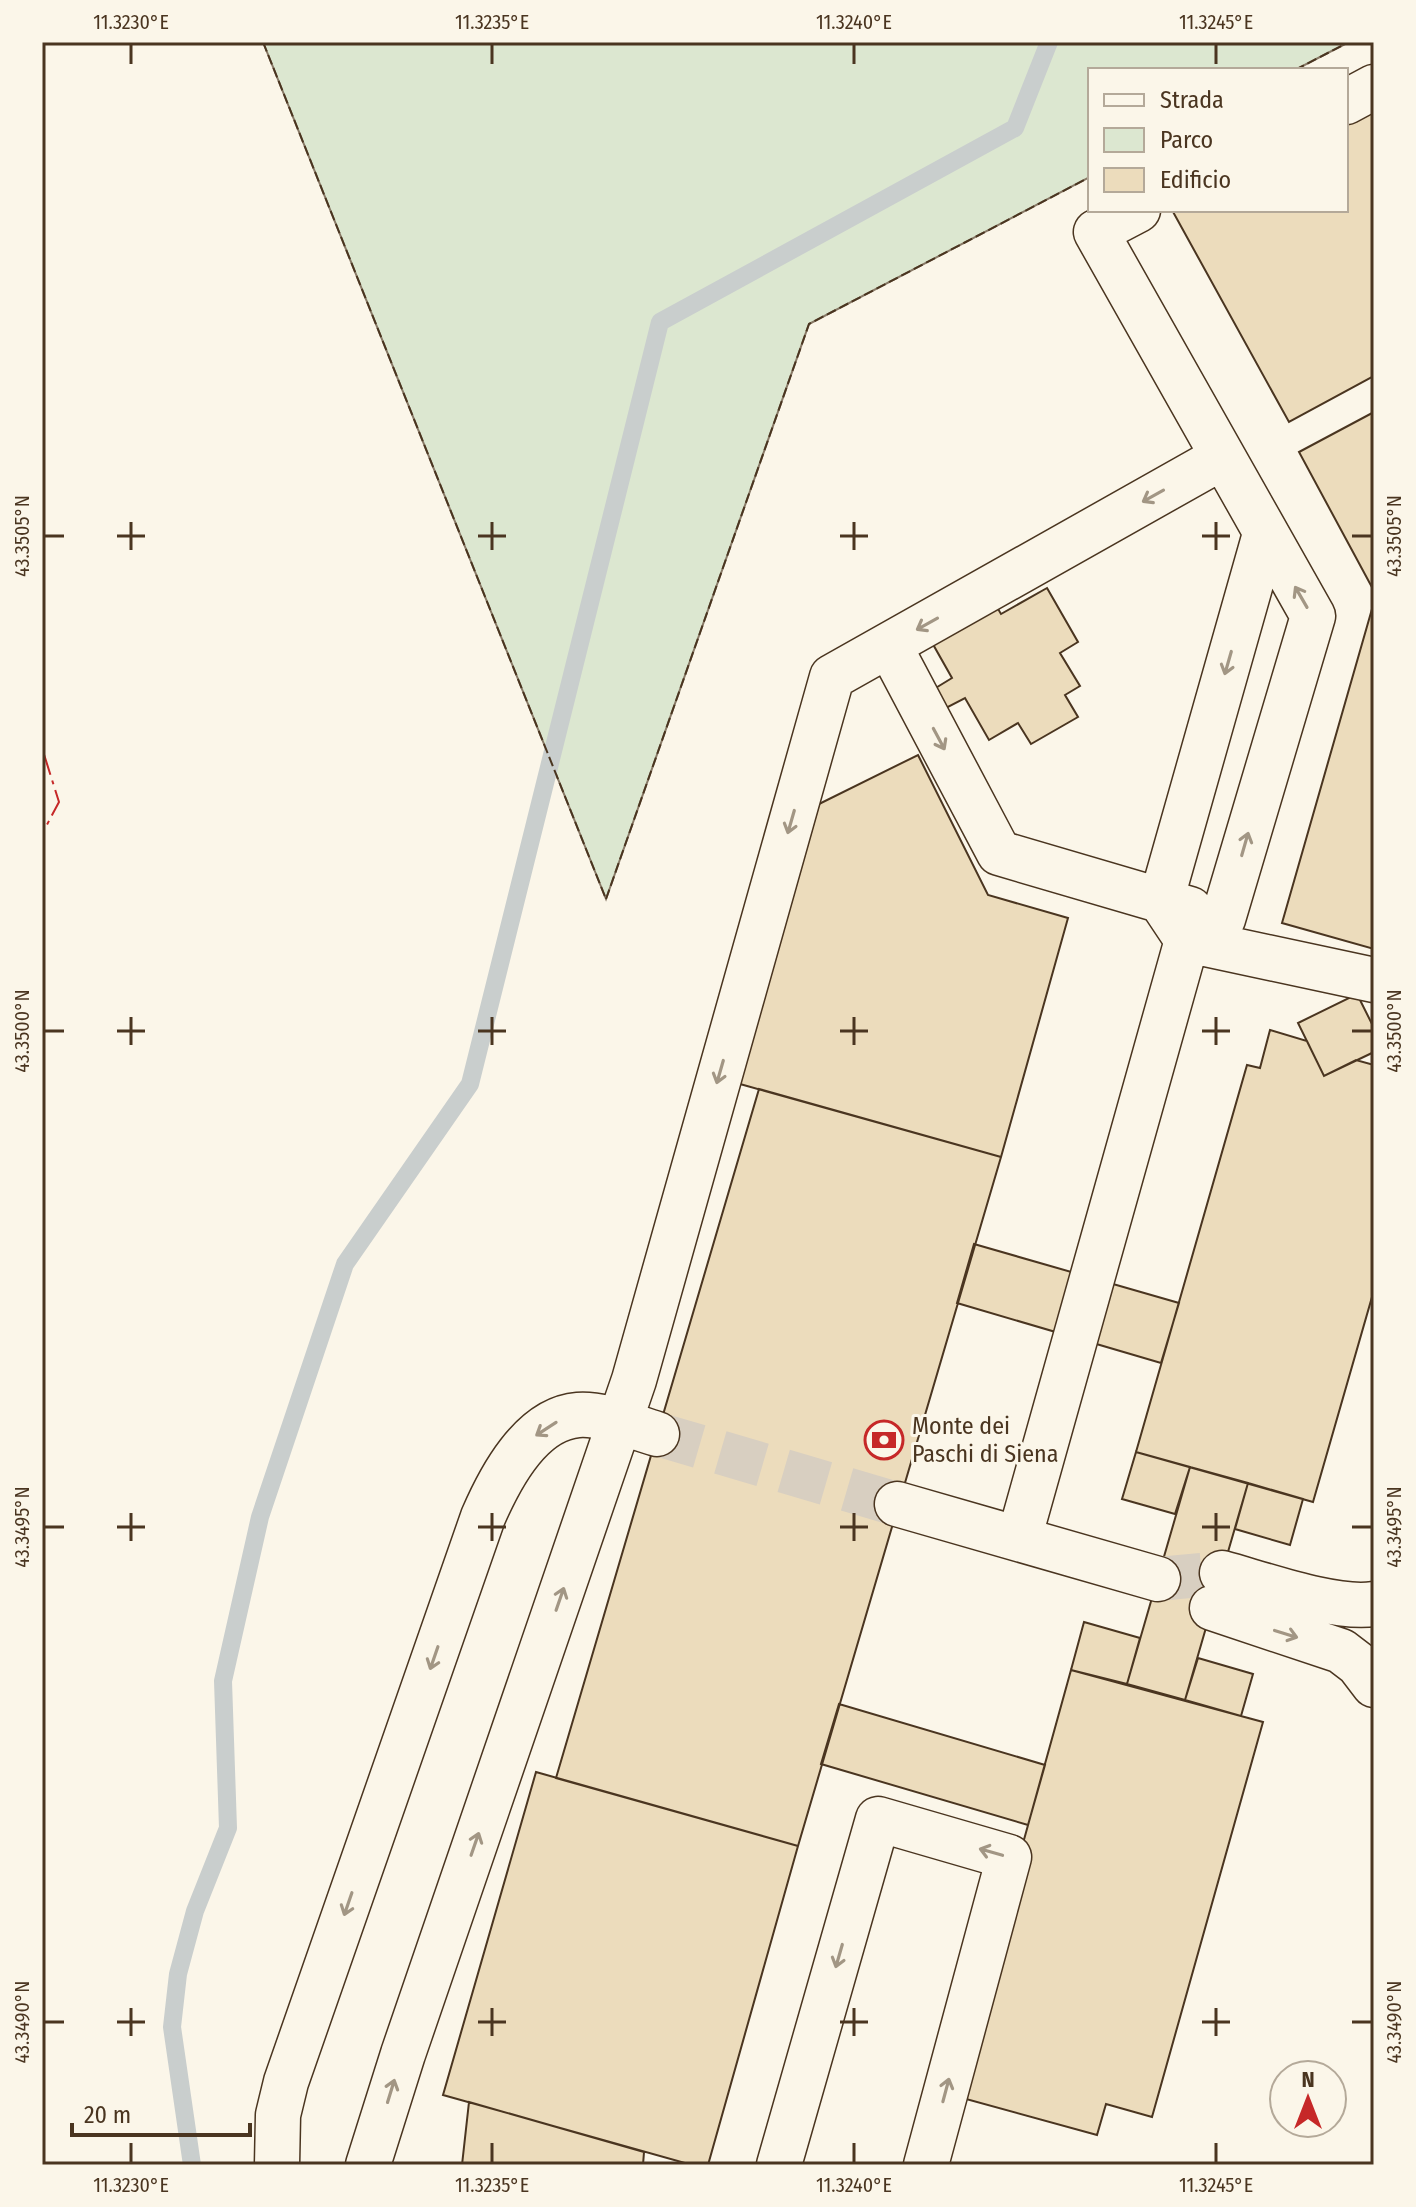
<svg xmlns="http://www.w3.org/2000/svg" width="1416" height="2207" font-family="'Fira Sans Condensed',sans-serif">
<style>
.green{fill:#dce7d0;stroke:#887966;stroke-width:2}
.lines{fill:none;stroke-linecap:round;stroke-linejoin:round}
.stream{stroke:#c9cecd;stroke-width:18}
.building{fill:#ecdcbc;stroke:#4a3520;stroke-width:2}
.minor-tunnel{stroke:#d8cfc1;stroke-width:44;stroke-dasharray:44 22;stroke-linecap:butt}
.minor-casing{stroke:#4a3520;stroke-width:47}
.minor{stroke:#fbf6e9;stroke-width:44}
.fence{stroke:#4a3520;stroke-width:2;stroke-dasharray:10 4;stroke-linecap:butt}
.power{stroke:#c62828;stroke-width:2;stroke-dasharray:28 6 4 6;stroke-linecap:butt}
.oneway{stroke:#a29684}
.ticks{fill:none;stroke:#4a3520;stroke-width:3}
.labels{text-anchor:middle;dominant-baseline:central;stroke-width:6;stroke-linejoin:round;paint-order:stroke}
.poi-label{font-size:24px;fill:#4a3520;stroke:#fbf6e9;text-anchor:start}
.neatline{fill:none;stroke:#4a3520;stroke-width:3}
.ticks-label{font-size:20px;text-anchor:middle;fill:#4a3520}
</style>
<rect width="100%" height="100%" fill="#fbf6e9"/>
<path class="green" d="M 263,42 L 1349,42 L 1295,70 L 1090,70 L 1090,177 L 809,324 L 606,899 Z"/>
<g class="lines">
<path class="stream" d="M 192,2165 L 172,2027 L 178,1974 L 195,1911 L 228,1828 L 223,1681 L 260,1517 L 345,1264 L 470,1084 L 660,322 L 1015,128 L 1049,42"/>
</g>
<path class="building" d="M 1374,97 L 1374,376 L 1289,422 L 1172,210 L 1346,210 L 1346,113 Z
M 1374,412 L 1374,591 L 1299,452 Z
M 1047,588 L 1078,642 L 1060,653 L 1080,686 L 1065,695 L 1078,717 L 1031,744 L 1018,723 L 989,740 L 965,698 L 946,708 L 934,689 L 952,678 L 930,639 L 994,602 L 1001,614 Z
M 1374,602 L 1374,949 L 1282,923 Z
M 918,755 L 988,895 L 1068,918 L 1001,1157 L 740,1084 L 819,804 Z
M 1357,994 L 1374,1028 L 1374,1052 L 1324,1076 L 1298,1023 Z
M 1270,1030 L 1307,1041 L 1324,1076 L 1356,1060 L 1374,1065 L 1374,1290 L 1313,1502 L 1136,1452 L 1247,1065 L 1260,1068 Z
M 759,1089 L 1001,1157 L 798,1846 L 556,1778 Z
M 974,1244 L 1179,1303 L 1161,1363 L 957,1303 Z
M 1136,1452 L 1190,1467 L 1175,1514 L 1122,1499 Z
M 1190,1467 L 1248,1483 L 1185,1700 L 1127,1684 Z
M 1248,1483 L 1303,1499 L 1290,1545 L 1235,1529 Z
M 1084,1622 L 1140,1638 L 1127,1684 L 1071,1670 Z
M 1198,1658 L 1253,1674 L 1241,1716 L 1185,1700 Z
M 1071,1670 L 1263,1722 L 1152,2117 L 1106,2104 L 1097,2135 L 966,2099 L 963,2060 Z
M 839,1704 L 1045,1765 L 1028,1825 L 821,1764 Z
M 536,1772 L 798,1846 L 708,2165 L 692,2165 L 443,2095 Z
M 469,2102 L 644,2152 L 643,2165 L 462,2165 Z"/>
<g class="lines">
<path class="minor-tunnel" d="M 657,1434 L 897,1504
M 1158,1579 L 1222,1573"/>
<defs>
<path id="minor" d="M 1346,102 L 1374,87
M 1265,534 L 1161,901 L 1187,940 L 1374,980
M 889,645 L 999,853 L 1190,909
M 897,1504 L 1158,1579
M 1019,1539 L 1187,940 L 1223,919 L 1313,616 L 1096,232 L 1138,210
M 1222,1573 C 1263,1584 1334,1610 1374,1604
M 1212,1608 L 1341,1651 L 1358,1664 L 1374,1685
M 277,2165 L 278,2115 L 286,2082 L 483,1517 C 499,1480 530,1419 578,1415 C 603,1413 633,1427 657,1434
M 368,2165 L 403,2054 L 634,1380 L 832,677 L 1221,458
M 779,2165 L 878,1819 L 1009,1857 L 926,2165"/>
</defs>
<use href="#minor" class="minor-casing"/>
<use href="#minor" class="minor"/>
<path class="fence" d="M 263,42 L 606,899
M 1295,70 L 1349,42
M 606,899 L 809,324 L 1090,177"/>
<path class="power" d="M 42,748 L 59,802 L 42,834"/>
</g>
<defs><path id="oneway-shaft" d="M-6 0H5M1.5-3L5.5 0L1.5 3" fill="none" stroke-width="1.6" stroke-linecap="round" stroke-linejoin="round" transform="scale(2)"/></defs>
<g class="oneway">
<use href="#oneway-shaft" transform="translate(1153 496) rotate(151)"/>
<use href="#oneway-shaft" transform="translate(1301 597) rotate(-120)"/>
<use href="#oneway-shaft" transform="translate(927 624) rotate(151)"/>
<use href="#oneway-shaft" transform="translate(1228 663) rotate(106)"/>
<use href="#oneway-shaft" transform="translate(939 739) rotate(62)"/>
<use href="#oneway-shaft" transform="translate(791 822) rotate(106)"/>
<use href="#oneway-shaft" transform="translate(1245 844) rotate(-74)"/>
<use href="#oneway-shaft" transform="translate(720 1072) rotate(106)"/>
<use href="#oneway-shaft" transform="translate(546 1429) rotate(147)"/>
<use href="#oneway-shaft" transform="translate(560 1599) rotate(-71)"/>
<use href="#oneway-shaft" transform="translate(1286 1634) rotate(17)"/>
<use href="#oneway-shaft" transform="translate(434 1658) rotate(109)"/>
<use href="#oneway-shaft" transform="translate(475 1844) rotate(-71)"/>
<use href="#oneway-shaft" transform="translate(991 1852) rotate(-164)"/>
<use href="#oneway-shaft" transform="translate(348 1904) rotate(109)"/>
<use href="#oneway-shaft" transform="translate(839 1956) rotate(106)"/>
<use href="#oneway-shaft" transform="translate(946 2090) rotate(-75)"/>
<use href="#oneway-shaft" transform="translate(391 2091) rotate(-73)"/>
</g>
<path class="ticks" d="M 131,44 L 131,64M 492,44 L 492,64M 854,44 L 854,64M 1216,44 L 1216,64M 131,522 L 131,550M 492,522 L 492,550M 854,522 L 854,550M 1216,522 L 1216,550M 44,536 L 64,536M 117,536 L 145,536M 478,536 L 506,536M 840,536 L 868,536M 1202,536 L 1230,536M 1352,536 L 1372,536M 131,1017 L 131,1045M 492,1017 L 492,1045M 854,1017 L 854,1045M 1216,1017 L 1216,1045M 44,1031 L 64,1031M 117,1031 L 145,1031M 478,1031 L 506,1031M 840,1031 L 868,1031M 1202,1031 L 1230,1031M 1352,1031 L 1372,1031M 131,1513 L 131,1541M 492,1513 L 492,1541M 854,1513 L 854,1541M 1216,1513 L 1216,1541M 44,1527 L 64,1527M 117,1527 L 145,1527M 478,1527 L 506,1527M 840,1527 L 868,1527M 1202,1527 L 1230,1527M 1352,1527 L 1372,1527M 131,2008 L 131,2036M 492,2008 L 492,2036M 854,2008 L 854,2036M 1216,2008 L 1216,2036M 44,2022 L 64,2022M 117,2022 L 145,2022M 478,2022 L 506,2022M 840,2022 L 868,2022M 1202,2022 L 1230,2022M 1352,2022 L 1372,2022M 131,2143 L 131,2163M 492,2143 L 492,2163M 854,2143 L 854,2163M 1216,2143 L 1216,2163"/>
<defs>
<symbol id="bank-ring" viewBox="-11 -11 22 22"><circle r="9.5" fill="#fbf6e9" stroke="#c62828" stroke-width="1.5"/><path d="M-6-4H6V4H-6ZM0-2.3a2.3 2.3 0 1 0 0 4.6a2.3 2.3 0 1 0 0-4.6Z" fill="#c62828"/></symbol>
</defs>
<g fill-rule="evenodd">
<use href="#bank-ring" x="862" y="1418" width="44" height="44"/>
</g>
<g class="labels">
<g class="poi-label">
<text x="912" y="1426">Monte dei<tspan x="912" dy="28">Paschi di Siena</tspan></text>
</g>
</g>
<rect width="1416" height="2207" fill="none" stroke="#fbf6e9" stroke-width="88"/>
<rect x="1088" y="68" width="260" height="144" fill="#fbf6e9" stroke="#b4a999" stroke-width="2"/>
<rect x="1104" y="94" width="40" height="12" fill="#fbf6e9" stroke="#b4a999" stroke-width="2"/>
<text x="1160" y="108" font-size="24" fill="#4a3520">Strada</text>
<rect x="1104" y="128" width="40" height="24" fill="#dce7d0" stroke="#b4a999" stroke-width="2"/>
<text x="1160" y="148" font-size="24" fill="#4a3520">Parco</text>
<rect x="1104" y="168" width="40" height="24" fill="#ecdcbc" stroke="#b4a999" stroke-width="2"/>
<text x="1160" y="188" font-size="24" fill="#4a3520">Edificio</text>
<g transform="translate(1308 2099)"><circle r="38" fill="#fbf6e9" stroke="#b4a999" stroke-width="2"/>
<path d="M0-6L14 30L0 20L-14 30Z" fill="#c62828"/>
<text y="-12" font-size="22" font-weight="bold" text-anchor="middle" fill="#4a3520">N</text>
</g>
<path d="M72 2123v12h178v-12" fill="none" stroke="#4a3520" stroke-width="4"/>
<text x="84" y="2123" font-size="24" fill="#4a3520" stroke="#fbf6e9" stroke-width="6" paint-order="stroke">20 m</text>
<rect x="44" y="44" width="1328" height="2119" class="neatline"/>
<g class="ticks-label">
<text x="131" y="29">11.3230°E</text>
<text x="492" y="29">11.3235°E</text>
<text x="854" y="29">11.3240°E</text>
<text x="1216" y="29">11.3245°E</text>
<text transform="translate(22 536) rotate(-90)" y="7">43.3505°N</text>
<text transform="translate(1394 536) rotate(-90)" y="7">43.3505°N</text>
<text transform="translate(22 1031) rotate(-90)" y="7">43.3500°N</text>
<text transform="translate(1394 1031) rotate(-90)" y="7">43.3500°N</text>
<text transform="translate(22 1527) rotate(-90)" y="7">43.3495°N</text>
<text transform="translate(1394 1527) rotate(-90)" y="7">43.3495°N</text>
<text transform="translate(22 2022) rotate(-90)" y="7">43.3490°N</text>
<text transform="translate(1394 2022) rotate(-90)" y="7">43.3490°N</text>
<text x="131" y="2192">11.3230°E</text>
<text x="492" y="2192">11.3235°E</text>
<text x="854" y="2192">11.3240°E</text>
<text x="1216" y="2192">11.3245°E</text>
</g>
</svg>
